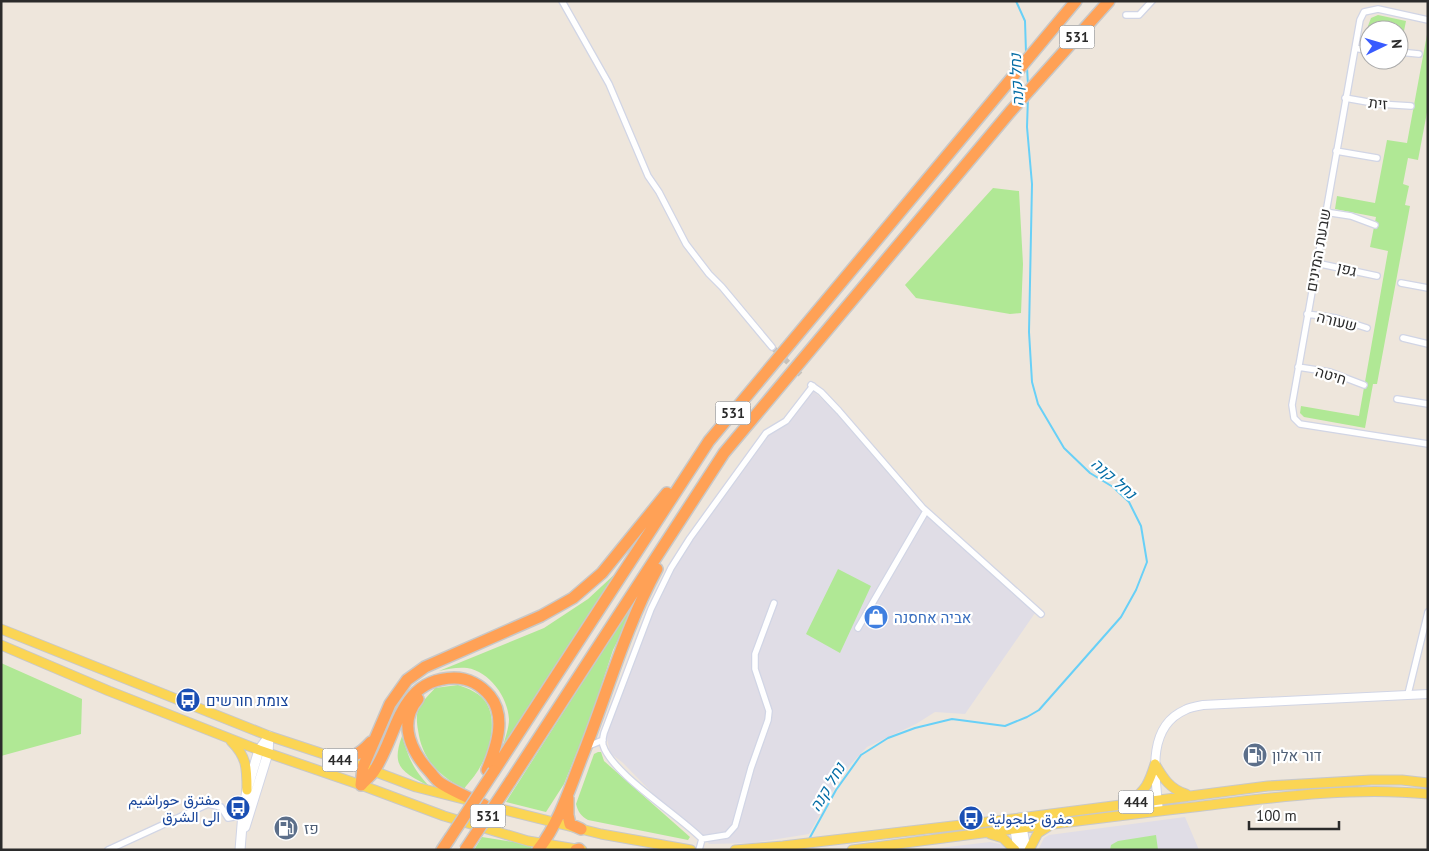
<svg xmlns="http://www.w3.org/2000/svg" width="1429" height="851" font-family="'PT Sans',Vazirmatn,Heebo,sans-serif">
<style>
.industrial{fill:#e0dde6}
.green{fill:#b0e895}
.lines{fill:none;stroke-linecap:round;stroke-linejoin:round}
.stream{stroke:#68d0f7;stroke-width:2}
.minor-tunnel{stroke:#c7c1b9;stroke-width:5.5;stroke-dasharray:5.5 3;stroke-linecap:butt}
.minor-casing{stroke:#d1d5e5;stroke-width:8}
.tertiary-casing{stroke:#d1d5e5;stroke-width:10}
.secondary-casing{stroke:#d1d5e5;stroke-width:11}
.primary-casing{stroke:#c8c8c8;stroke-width:11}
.motorway-casing{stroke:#c8c8c8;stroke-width:14}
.minor{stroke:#fff;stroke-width:5.5}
.tertiary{stroke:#fff;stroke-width:8}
.secondary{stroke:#fff;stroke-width:9}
.primary{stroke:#fbd554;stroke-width:9}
.motorway{stroke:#ffa156;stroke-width:11}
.motorway-bridge-casing{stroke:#c8c8c8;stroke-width:14;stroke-linecap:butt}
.motorway-bridge{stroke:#ffa156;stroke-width:11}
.labels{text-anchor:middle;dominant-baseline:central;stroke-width:4.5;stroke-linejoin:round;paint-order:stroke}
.shield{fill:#fff;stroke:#6b6b6b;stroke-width:1}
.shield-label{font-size:14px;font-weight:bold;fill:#2b2b2b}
.street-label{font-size:15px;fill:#2b2b2b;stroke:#fff}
.shop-label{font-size:15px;fill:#366cbe;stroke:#fff;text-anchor:start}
.transit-label{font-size:15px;fill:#164399;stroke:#fff;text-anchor:start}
.service-label{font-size:15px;fill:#4e5e75;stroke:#fff;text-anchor:start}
.water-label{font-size:16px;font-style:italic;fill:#046da6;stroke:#fff}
</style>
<rect width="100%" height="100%" fill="#eee6dc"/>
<path class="industrial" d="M 813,391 L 831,407 L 910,499 L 1035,613 L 965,714 L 935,712 L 916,724 L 867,747 L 850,765 L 834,789 L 809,834 L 752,843 L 709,844 L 702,835 L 670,811 L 622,762 L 610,753 L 606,733 L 660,595 L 676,564 L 694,536 L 768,436 L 788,424 Z
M 1185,817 L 1199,850 L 1038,850 L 1044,838 L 1049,835 Z
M 990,842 L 1004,845 L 1008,850 L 922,850 Z"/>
<path class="green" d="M 1378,15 L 1406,21 L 1404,31 L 1368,26 L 1371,18 Z
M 1428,29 L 1428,107 L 1418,160 L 1408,158 L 1403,184 L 1409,186 L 1405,205 L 1410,206 L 1377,384 L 1373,384 L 1365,428 L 1304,417 L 1300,413 L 1301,406 L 1359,416 L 1388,251 L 1370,247 L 1376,217 L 1335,209 L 1337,196 L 1375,203 L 1387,140 L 1407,143 Z
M 993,188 L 1019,191 L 1023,264 L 1021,313 L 1010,314 L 916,298 L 905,285 Z
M 838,569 L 871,586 L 840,653 L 806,634 Z
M 616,573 L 503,746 C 505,738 509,728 509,719 C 508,697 489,671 467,668 C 457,667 448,669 439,671 L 544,628 L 588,599 Z
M 647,581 L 613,650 L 590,720 L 564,784 L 546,812 L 506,802 Z
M 1,663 L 82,699 L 81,734 L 1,756 Z
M 458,685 C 469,689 481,693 487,704 C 497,721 490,751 480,767 C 476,775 469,782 464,789 C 438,775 422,759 418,730 C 417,724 416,716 418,710 C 421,702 429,695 435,688 Z
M 402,736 C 409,759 413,769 430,787 C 404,772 390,769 402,736 Z
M 598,752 L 601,752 L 604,761 L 690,837 L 688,840 L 588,820 C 581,816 578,812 576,804 L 594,754 Z
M 1156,835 L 1158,850 L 1110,850 L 1111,845 L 1118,841 Z
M 482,837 L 533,845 L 530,850 L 474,850 Z"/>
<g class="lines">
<path class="stream" d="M 1016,1 L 1025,21 L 1026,53
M 1027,67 L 1028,85
M 808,841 L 836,790 L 861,755 L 888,738 L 915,728 L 952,719 L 1005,726 L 1027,717 L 1039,710 L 1121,617 L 1136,590 L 1147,562 L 1141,526 L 1129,502 L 1113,487 L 1090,473 L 1064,448 L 1038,404 L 1032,382 L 1029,332 L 1032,184 L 1027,127 L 1028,97"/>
<path class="minor-tunnel" d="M 772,347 L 801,375"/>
<defs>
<path id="minor" d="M 562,1 L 609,84 L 648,176 L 659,192 L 686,244 L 709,274 L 722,287 L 772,347
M 1126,15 L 1139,15 L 1152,1
M 1428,20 L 1378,9 L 1364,12 L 1360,20 L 1292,405 L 1294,418 L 1300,424 L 1428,444
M 1355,48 L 1369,51
M 1399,52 L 1419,54
M 1345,98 L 1379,104 L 1411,106
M 1336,151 L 1377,158
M 1325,212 L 1351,216 L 1375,225
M 1316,263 L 1377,276
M 1401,283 L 1428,288
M 1307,314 L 1336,318 L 1367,328
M 1403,338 L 1428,344
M 1298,367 L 1330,372 L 1364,385
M 811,385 L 821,392 L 839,411 L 923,508 L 1041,614
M 1397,399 L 1428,404
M 858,628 L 926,511
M 1408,694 L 1428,612
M 586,747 L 603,740
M 702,839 C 680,816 611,773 603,745 C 602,741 603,737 604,733 L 651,609 L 671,568 L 690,538 L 766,433 L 786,421 L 813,386
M 108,850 L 208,804 L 221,807 L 228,818 L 245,815
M 699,850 L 702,839 L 727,835 L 735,826 L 751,768 L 768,720 L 769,711 L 755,669 L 755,654 L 774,603"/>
<path id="tertiary" d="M 1159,811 C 1155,777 1146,727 1185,710 C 1190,707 1197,706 1203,705 L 1428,694"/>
<path id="secondary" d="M 1021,821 L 1026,850
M 245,827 L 268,753 L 269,736
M 240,850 L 243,813 L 247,790 L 259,750 L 269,736
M 1018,850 L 1015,829 L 1020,818"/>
<path id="primary" d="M 1,629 L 269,736 L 363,767 L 416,787 L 467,800
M 1,645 L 109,691 L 259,750 L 361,785 L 444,816 L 528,841 L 582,850
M 231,741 C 247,757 247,768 247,790
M 1155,764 C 1163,778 1170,789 1186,794
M 1130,802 C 1146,790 1149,783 1155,764
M 489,806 L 601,834 L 691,850
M 990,834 L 1003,838 L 1015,850
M 735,850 L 783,846 L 1020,818 L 1268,786 L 1371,780 L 1402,780 L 1428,783
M 852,850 C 966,835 1080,820 1194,807 C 1270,798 1352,786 1428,794
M 1029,850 L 1038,833 L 1049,826"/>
<path id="motorway" d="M 418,699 C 397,724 412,753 431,773 C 434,777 437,781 442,784 C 455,792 470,798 484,805
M 332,758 C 351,759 358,756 371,742
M 494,771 L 709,441 L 1076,1
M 510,782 L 724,453 L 1010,112 L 1109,1
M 361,785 L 363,767 L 390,704 L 407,680 L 425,667 L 541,616 L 573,598 L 602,573 L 667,493
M 361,785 C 365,780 371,776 374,771 C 398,735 398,679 454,678 C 468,678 481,685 490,696 C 507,717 496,748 487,770
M 568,798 L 568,815 L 570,824 L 581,829
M 442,850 L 450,838
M 538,850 C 559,823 570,788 582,757 C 607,694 625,628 657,569
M 576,850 L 579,849"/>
</defs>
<use href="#minor" class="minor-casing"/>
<use href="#tertiary" class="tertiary-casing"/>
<use href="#secondary" class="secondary-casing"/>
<use href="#primary" class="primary-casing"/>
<use href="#motorway" class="motorway-casing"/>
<use href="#minor" class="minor"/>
<use href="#tertiary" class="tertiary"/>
<use href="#secondary" class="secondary"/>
<use href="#primary" class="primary"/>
<use href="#motorway" class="motorway"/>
<defs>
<path id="motorway-bridge" d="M 450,838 L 494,771
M 465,850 L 510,782"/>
</defs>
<use href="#motorway-bridge" class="motorway-bridge-casing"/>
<use href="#motorway-bridge" class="motorway-bridge"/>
</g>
<defs>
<symbol id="shop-disc" viewBox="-11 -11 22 22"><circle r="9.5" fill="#3f7fe0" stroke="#fff"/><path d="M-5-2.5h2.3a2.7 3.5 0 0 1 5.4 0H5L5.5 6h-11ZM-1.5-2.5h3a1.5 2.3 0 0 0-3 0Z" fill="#fff"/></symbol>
<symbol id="bus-disc" viewBox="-11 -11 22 22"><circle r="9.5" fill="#1a4fb4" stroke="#fff"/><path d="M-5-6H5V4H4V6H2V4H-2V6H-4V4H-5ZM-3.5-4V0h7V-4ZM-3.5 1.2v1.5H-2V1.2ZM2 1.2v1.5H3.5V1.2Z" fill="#fff"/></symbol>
<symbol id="fuel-disc" viewBox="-11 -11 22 22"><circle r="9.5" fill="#5c6f8a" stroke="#fff"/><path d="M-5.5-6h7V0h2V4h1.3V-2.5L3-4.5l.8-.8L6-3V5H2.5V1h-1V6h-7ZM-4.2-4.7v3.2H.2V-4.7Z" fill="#fff"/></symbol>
</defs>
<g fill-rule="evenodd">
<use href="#shop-disc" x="862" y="603" width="28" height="28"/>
<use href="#bus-disc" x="174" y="686" width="28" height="28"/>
<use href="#fuel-disc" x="1241" y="741" width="28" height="28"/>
<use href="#bus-disc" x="224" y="794" width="28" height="28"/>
<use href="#bus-disc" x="957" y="804" width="28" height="28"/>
<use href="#fuel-disc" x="272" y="814" width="28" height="28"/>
</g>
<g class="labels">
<g class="shield">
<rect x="1059.5" y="25.5" width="35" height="23" rx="4"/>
<rect x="715.5" y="401.5" width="35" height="23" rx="4"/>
<rect x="322.5" y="748.5" width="35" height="23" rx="4"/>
<rect x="1118.5" y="790.5" width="35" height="23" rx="4"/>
<rect x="470.5" y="804.5" width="35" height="23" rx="4"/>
</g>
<g class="shield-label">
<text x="1077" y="37">531</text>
<text x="733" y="413">531</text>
<text x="340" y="760">444</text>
<text x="1136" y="802">444</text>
<text x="488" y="816">531</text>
</g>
<g class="street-label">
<text transform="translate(1378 103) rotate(6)">זית</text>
<text transform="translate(1318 250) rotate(-80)">שבעת המינים</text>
<text transform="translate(1347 269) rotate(14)">גפן</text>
<text transform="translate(1337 321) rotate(14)">שעורה</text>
<text transform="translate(1331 375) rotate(17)">חיטה</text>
</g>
<g class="shop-label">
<text x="894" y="617">אביה אחסנה</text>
</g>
<g class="transit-label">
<text x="206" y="700">צומת חורשים</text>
<text x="220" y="799" text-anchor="end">مفترق حوراشيم<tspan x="220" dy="17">الى الشرق</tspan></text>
<text x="988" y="818">مفرق جلجولية</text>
</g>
<g class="service-label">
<text x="1272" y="755">דור אלון</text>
<text x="304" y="828">פז</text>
</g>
<g class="water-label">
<text transform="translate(1016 80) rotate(-93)">נחל קנה</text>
<text transform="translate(1114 478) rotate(41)">נחל קנה</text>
<text transform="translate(827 787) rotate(-59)">נחל קנה</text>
</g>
</g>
<rect width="1429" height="851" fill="none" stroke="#2b2b2b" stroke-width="5"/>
<g transform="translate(1384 45) rotate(85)"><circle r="24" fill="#ffffff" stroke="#aaaaaa"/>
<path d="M0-4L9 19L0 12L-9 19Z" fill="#385bff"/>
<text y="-8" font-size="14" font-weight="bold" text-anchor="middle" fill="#2b2b2b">N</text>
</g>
<path d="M1249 821v8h90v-8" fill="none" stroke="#2b2b2b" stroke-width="2.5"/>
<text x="1256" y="821" font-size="15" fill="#2b2b2b" stroke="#ffffff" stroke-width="4" paint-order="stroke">100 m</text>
</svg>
